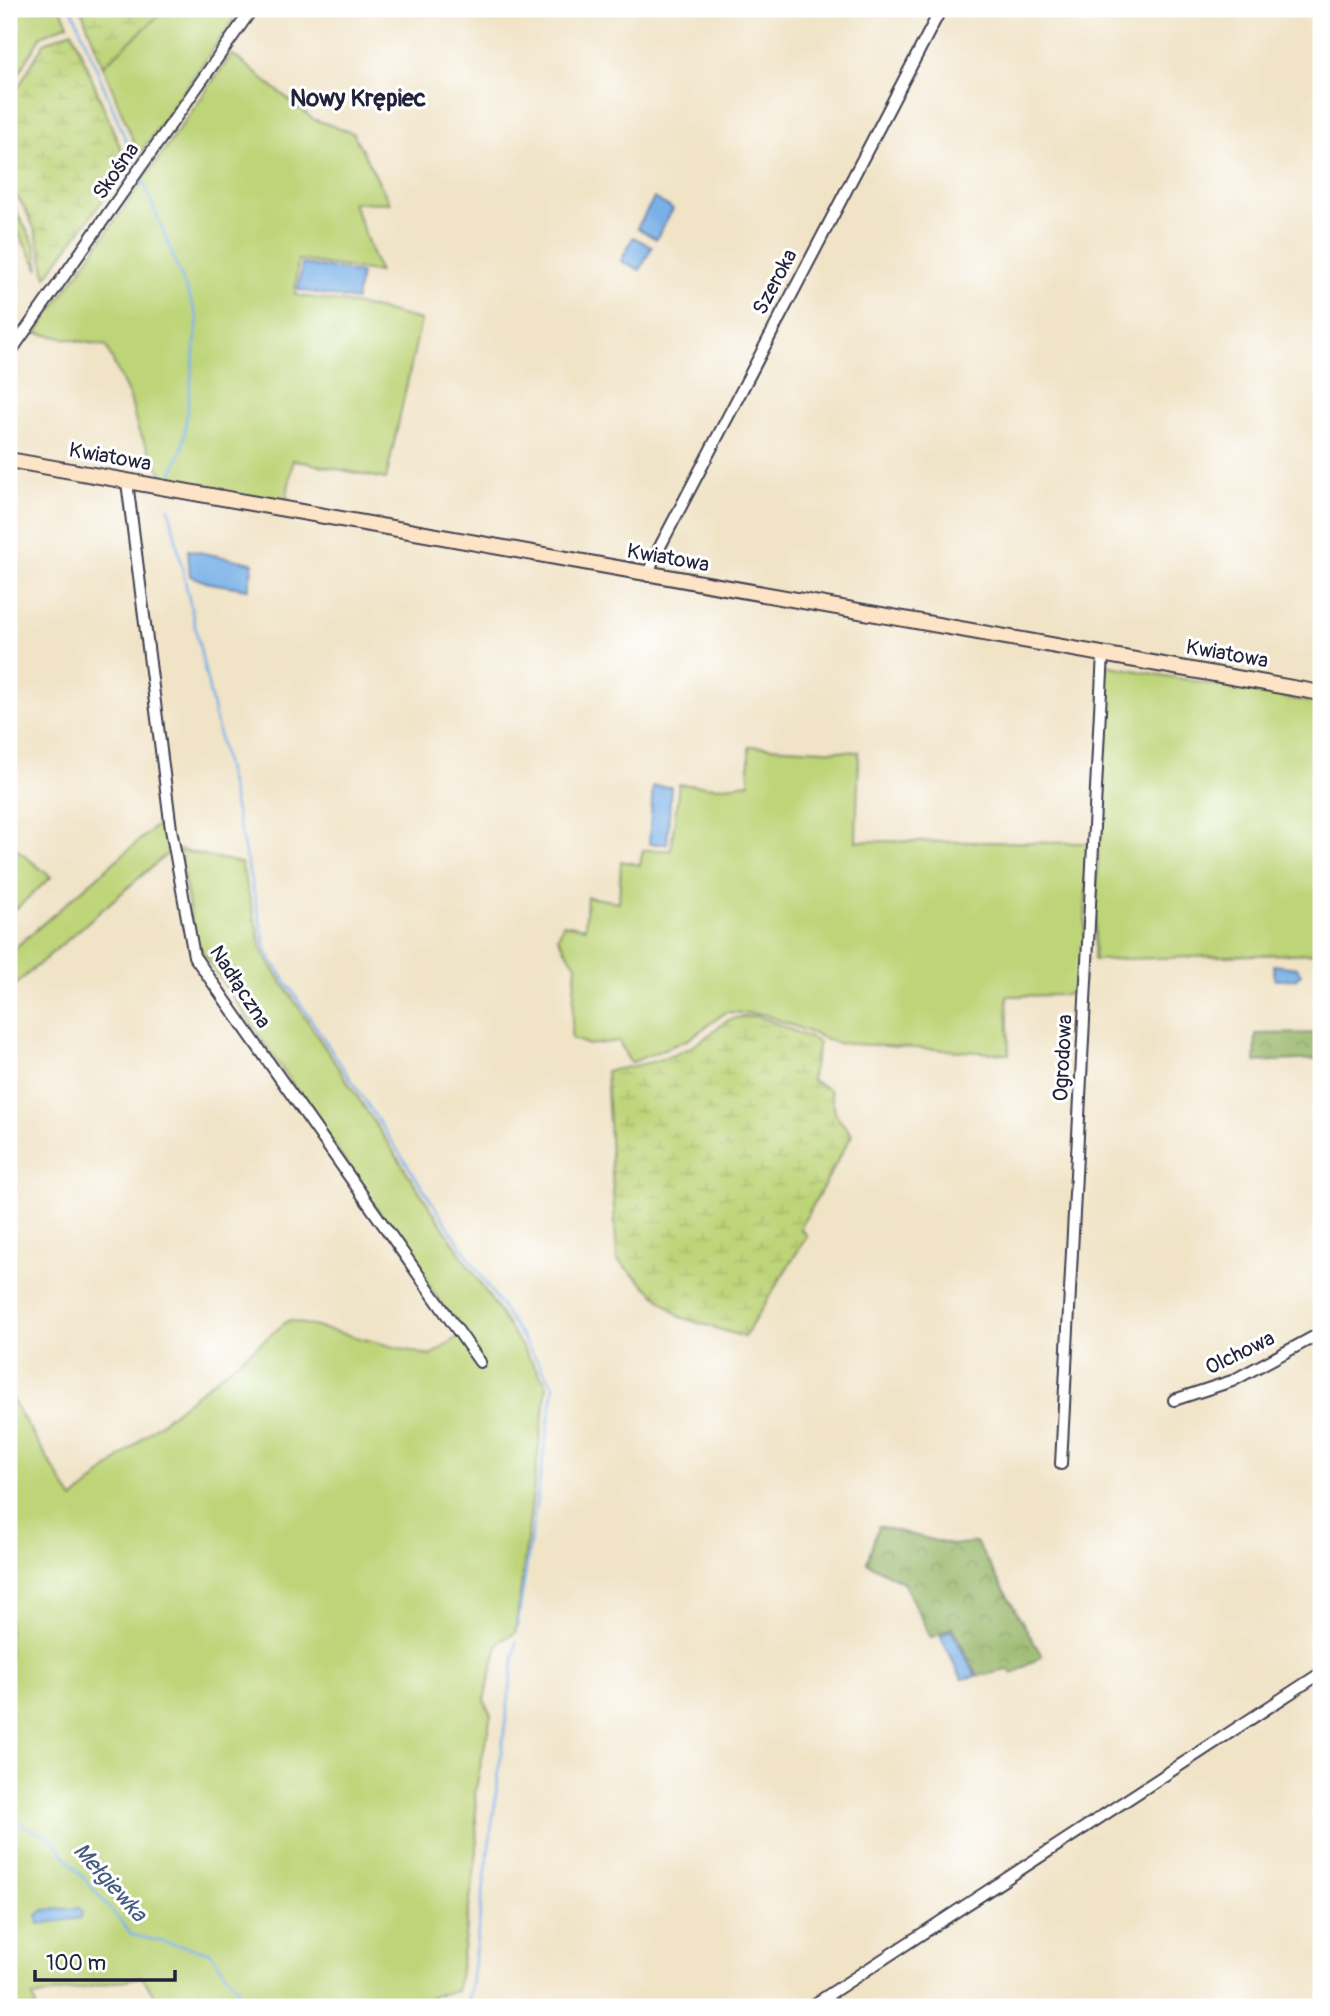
<svg xmlns="http://www.w3.org/2000/svg" width="1330" height="2016" font-family="Pangolin,sans-serif">
<style>
.green{fill:#bed478;stroke:#707b5a;stroke-width:2}
.forest{fill:url(#forest-crowns);stroke:#5c6c52;stroke-width:2}
.wetland{fill:url(#wetland-marsh);stroke:#707b5a;stroke-width:2}
.water{fill:#78b0e7;stroke:#4d6991;stroke-width:2}
.lines{fill:none;stroke-linecap:round;stroke-linejoin:round}
.stream{stroke:#78b0e7;stroke-width:2.5}
.street-casing{stroke:#413f50;stroke-width:14}
.secondary-casing{stroke:#413f50;stroke-width:18}
.street{stroke:#fff;stroke-width:10}
.secondary{stroke:#fee4c6;stroke-width:14}
.labels{text-anchor:middle;dominant-baseline:central;stroke-width:6;stroke-linejoin:round;paint-order:stroke}
.street-label{font-size:21px;fill:#22223b;stroke:#fff}
.water-label{font-size:23px;font-style:italic;fill:#445b80;stroke:#fff}
.quarter-label{font-size:24px;font-weight:bold;fill:#22223b;stroke:#fff}
</style>
<defs>
<pattern id="forest-crowns" width="20" height="18" patternUnits="userSpaceOnUse" patternTransform="scale(1.75)"><rect width="20" height="18" fill="#96b668"/><path d="M2 6a3 3 0 1 1 6 0M12 15a3 3 0 1 1 6 0" fill="none" stroke="#7a9457"/></pattern>
<pattern id="wetland-marsh" width="20" height="14" patternUnits="userSpaceOnUse" patternTransform="scale(1.75)"><rect width="20" height="14" fill="#bed478"/><path d="M1 5h8M5 5V1M11 12h8M15 12V8" fill="none" stroke="#a3b669"/></pattern>
</defs>
<rect width="100%" height="100%" fill="#fff"/>
<filter id="ink" filterUnits="userSpaceOnUse"><feTurbulence type="fractalNoise" baseFrequency=".0143" numOctaves="2"/><feDisplacementMap in="SourceGraphic" scale="14" xChannelSelector="R" yChannelSelector="G"/><feConvolveMatrix kernelMatrix="1 2 1 2 8 2 1 2 1" color-interpolation-filters="sRGB"/></filter>
<filter id="wash" filterUnits="userSpaceOnUse"><feTurbulence type="fractalNoise" baseFrequency=".00686" numOctaves="4" result="noise"/><feDisplacementMap in="SourceGraphic" scale="28" xChannelSelector="R" yChannelSelector="G"/><feGaussianBlur stdDeviation="1.57" result="paint"/><feColorMatrix in="noise" values="0 0 0 0 0 0 0 0 0 0 0 0 0 0 0 0 0 1.4 0 .05"/><feComposite in="paint" operator="in"/></filter>
<g filter="url(#wash)">
<rect width="100%" height="100%" fill="#f0e3c6"/>
<path class="green" d="M 9,9 L 61,9 L 68,24 L 41,36 L 9,90 Z
M 166,9 L 241,9 L 139,155 L 103,66 Z
M 232,54 L 313,119 L 353,133 L 390,203 L 353,202 L 379,272 L 298,260 L 295,295 L 365,306 L 421,320 L 386,479 L 293,460 L 286,503 L 166,481 L 138,430 L 130,398 L 106,346 L 36,333 Z
M 9,198 L 35,245 L 39,270 L 9,217 Z
M 1105,665 L 1321,704 L 1321,953 L 1094,960 Z
M 749,746 L 859,752 L 856,841 L 1088,843 L 1083,981 L 1067,995 L 1007,996 L 1009,1054 L 837,1043 L 763,1014 L 726,1012 L 689,1039 L 630,1063 L 619,1041 L 589,1045 L 571,1038 L 576,965 L 558,938 L 563,924 L 585,928 L 587,897 L 619,902 L 621,861 L 640,865 L 643,850 L 671,850 L 679,784 L 717,787 L 749,783 Z
M 164,819 L 169,852 L 9,990 L 9,953 Z
M 9,843 L 51,877 L 9,915 Z
M 179,850 L 241,863 L 263,953 L 547,1385 L 515,1633 L 499,1642 L 484,1700 L 491,1715 L 475,1793 L 477,1852 L 457,1991 L 436,1995 L 415,2007 L 163,2007 L 142,1977 L 33,1997 L 36,2007 L 9,2007 L 9,1395 L 73,1500 L 148,1433 L 289,1320 L 430,1356 L 462,1334 L 195,941 Z"/>
<path class="forest" d="M 1321,1033 L 1321,1059 L 1255,1062 L 1256,1034 Z
M 878,1526 L 952,1545 L 976,1542 L 1042,1656 L 1013,1674 L 1009,1670 L 978,1676 L 952,1627 L 931,1638 L 903,1582 L 867,1563 Z"/>
<path class="wetland" d="M 81,9 L 166,9 L 103,66 Z
M 72,31 L 128,166 L 46,277 C 40,243 33,213 9,187 L 9,103 L 44,43 Z
M 759,1016 L 819,1042 L 811,1080 L 830,1090 L 836,1115 L 852,1135 L 800,1228 L 807,1236 L 744,1337 L 680,1317 L 617,1260 L 606,1071 C 637,1066 669,1060 696,1044 C 728,1024 716,1017 759,1016 Z"/>
<path class="water" d="M 654,198 L 673,209 L 656,239 L 637,228 Z
M 633,237 L 652,247 L 640,270 L 621,261 Z
M 302,264 L 361,273 L 356,300 L 298,290 Z
M 188,550 L 253,563 L 248,589 L 209,583 L 190,576 Z
M 653,786 L 671,787 L 667,844 L 649,844 Z
M 1273,965 L 1297,968 L 1301,974 L 1295,979 L 1275,980 Z
M 951,1630 L 976,1676 L 962,1679 L 940,1636 Z
M 79,1908 L 82,1912 L 80,1918 L 39,1924 L 37,1915 L 44,1910 Z"/>
<g class="lines">
<path class="stream" d="M 72,9 L 135,162
M 142,178 L 198,319 L 183,446 L 172,474
M 169,508 L 267,953 L 554,1386 L 517,1628
M 9,1821 L 13,1820 L 51,1839 L 132,1935 L 210,1952 L 251,2007
M 432,2007 L 437,2004 L 469,2007
M 468,2007 L 516,1642"/>
</g>
</g>
<g filter="url(#ink)">
<g class="lines">
<defs>
<path id="street" d="M 9,354 L 252,9
M 127,482 L 171,829 L 194,956 L 480,1362
M 648,576 L 653,560 L 941,9
M 1174,1400 L 1232,1381 L 1321,1333
M 1061,1464 L 1103,653
M 810,2007 L 1321,1673"/>
<path id="secondary" d="M 9,460 L 1321,693"/>
</defs>
<use href="#street" class="street-casing"/>
<use href="#secondary" class="secondary-casing"/>
<use href="#street" class="street"/>
<use href="#secondary" class="secondary"/>
</g>
</g>
<g class="labels">
<g class="street-label">
<text transform="translate(116 171) rotate(-55)">Skośna</text>
<text transform="translate(775 282) rotate(-62)">Szeroka</text>
<text transform="translate(110 457) rotate(10)">Kwiatowa</text>
<text transform="translate(668 558) rotate(10)">Kwiatowa</text>
<text transform="translate(1227 654) rotate(10)">Kwiatowa</text>
<text transform="translate(240 987) rotate(57)">Nadłączna</text>
<text transform="translate(1063 1058) rotate(-87)">Ogrodowa</text>
<text transform="translate(1240 1353) rotate(-26)">Olchowa</text>
</g>
<g class="water-label">
<text transform="translate(110 1882) rotate(48)">Mełgiewka</text>
</g>
<g class="quarter-label">
<text x="358" y="98">Nowy Krępiec</text>
</g>
</g>
<rect width="1330" height="2016" fill="none" stroke="#fff" stroke-width="35"/>
<path d="M35 1970v10h140v-10" fill="none" stroke="#22223b" stroke-width="3.5"/>
<text x="46" y="1970" font-size="21" fill="#22223b" stroke="#ffffff" stroke-width="5" paint-order="stroke">100 m</text>
</svg>
